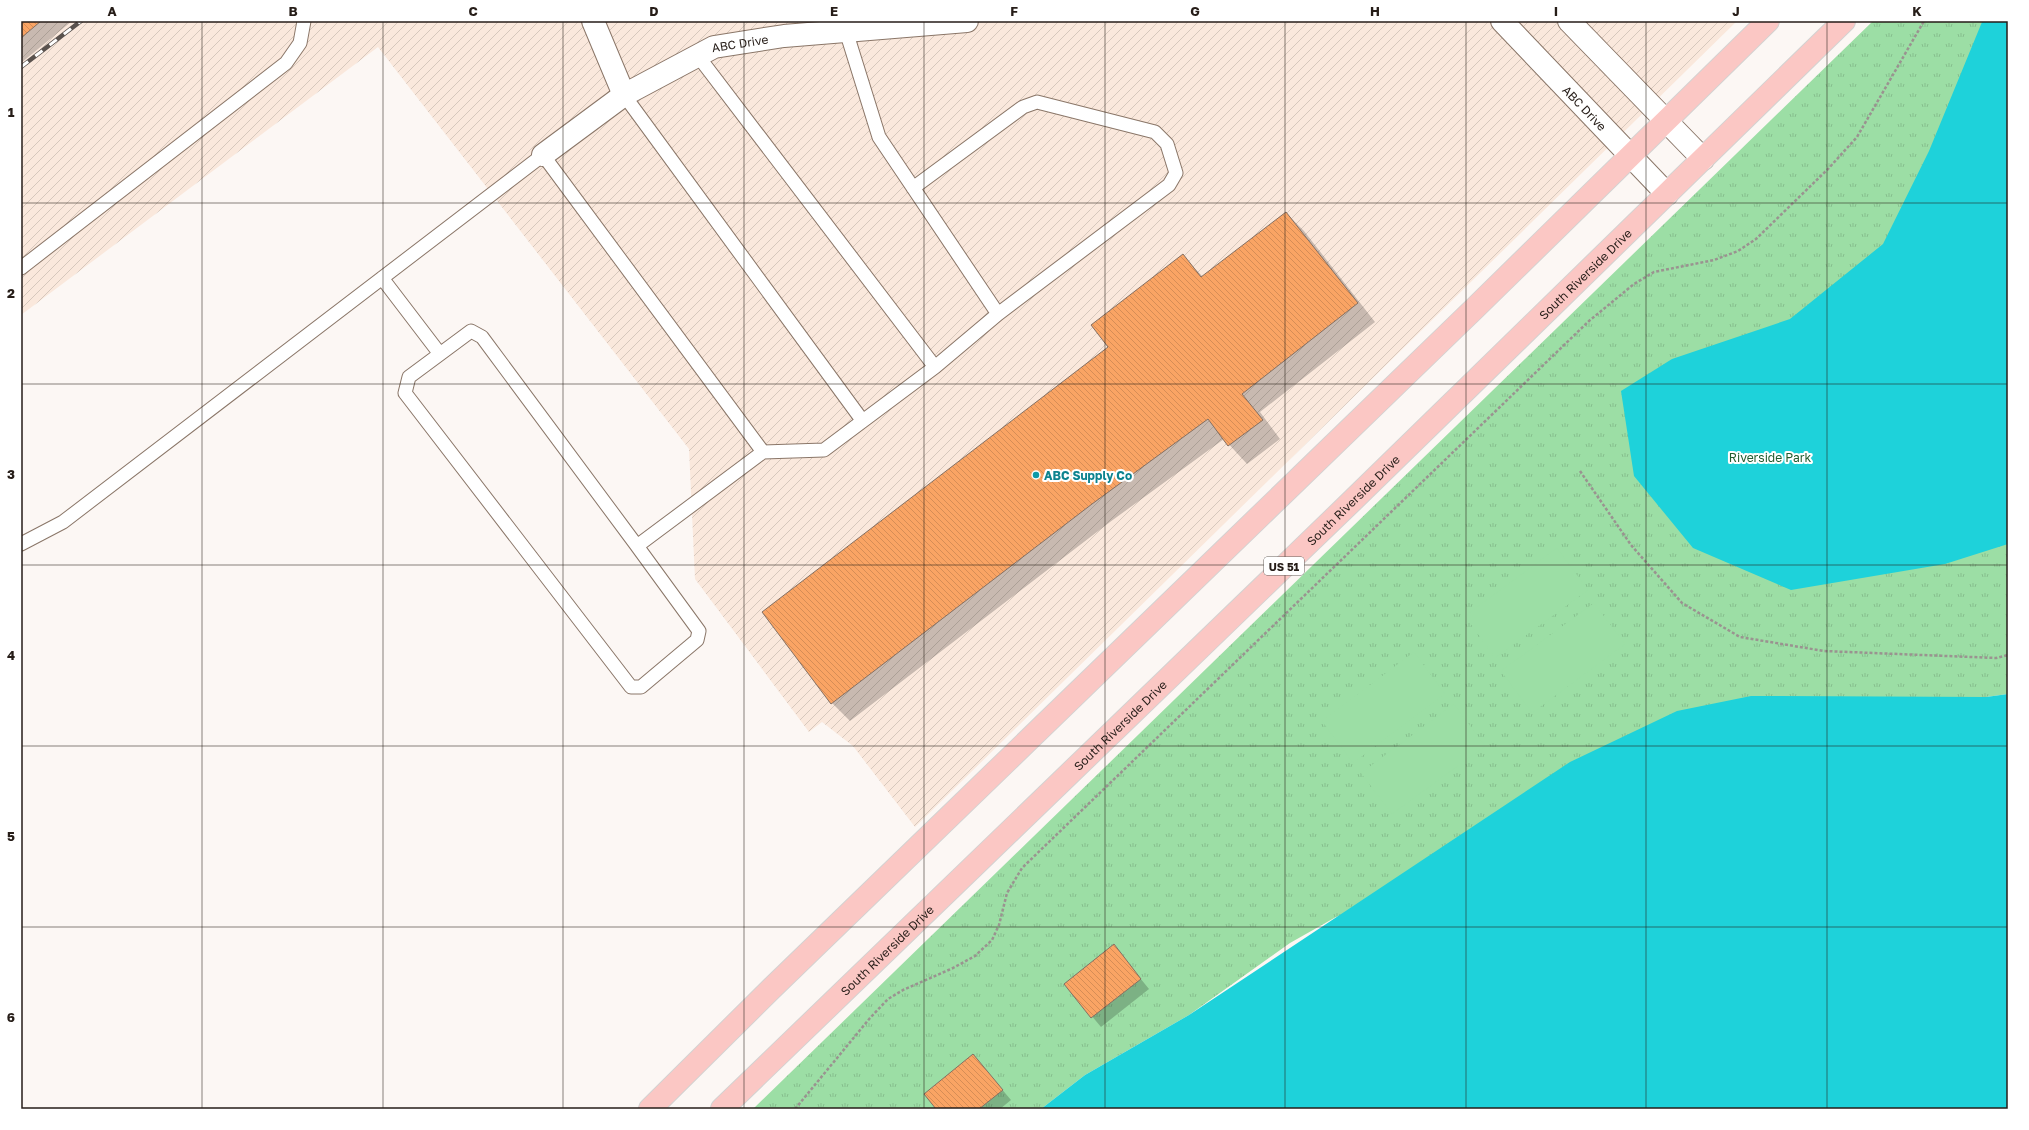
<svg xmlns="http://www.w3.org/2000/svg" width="2029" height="1130" font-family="'Golos Text',sans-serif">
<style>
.industrial{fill:url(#industrial-furrows)}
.park{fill:url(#park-tufts)}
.pitch{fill:#9cdea5}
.water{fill:#1ed2da}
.shadow{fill:#0003}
.building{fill:url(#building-back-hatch);stroke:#857063}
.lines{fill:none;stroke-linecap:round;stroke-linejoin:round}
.lane-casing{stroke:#8a7668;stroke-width:15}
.street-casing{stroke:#8a7668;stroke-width:24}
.primary-casing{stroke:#d4d2d1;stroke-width:24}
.path{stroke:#9a9390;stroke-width:2.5;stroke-dasharray:3 2;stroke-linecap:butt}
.lane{stroke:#fff;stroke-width:13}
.street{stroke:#fff;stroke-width:22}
.primary{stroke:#fbc7c4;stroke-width:22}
.rail-casing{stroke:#5a524e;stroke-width:4.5}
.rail{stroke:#fff;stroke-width:3;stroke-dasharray:9;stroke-linecap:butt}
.grid{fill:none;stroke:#261d18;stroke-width:1;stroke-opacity:0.55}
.culture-dot{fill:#0f9aa8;stroke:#fff;stroke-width:1.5}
.labels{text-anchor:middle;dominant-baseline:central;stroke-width:4;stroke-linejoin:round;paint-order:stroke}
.shield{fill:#fff;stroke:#67615d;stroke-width:1}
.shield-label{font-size:11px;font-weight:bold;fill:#261d18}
.street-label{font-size:12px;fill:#261d18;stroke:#fff}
.park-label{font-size:12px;fill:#225c2e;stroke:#fff}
.culture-label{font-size:12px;font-weight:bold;fill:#0d838f;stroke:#fff;text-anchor:start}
.neatline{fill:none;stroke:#261d18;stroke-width:1.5}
.grid-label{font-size:13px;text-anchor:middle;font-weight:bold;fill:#261d18}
</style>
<defs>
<pattern id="industrial-furrows" width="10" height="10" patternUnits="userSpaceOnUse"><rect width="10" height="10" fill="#fae8dc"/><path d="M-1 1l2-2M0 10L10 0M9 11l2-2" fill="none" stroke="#d6c7bc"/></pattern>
<pattern id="park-tufts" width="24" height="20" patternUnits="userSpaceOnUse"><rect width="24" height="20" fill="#9cdea5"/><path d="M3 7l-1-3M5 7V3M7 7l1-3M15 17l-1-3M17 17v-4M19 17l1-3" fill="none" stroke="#86be8d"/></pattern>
<pattern id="building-back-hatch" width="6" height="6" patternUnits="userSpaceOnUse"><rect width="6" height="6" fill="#faa464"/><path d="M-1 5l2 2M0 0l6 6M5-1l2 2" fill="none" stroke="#d68d56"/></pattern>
</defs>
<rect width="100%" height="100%" fill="#fcf7f4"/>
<path class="industrial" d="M 21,21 L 1737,21 L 915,827 L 853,746 L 822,722 L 809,732 L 695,579 L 689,449 L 378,47 L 21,315 Z"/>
<path class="park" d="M 1873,21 L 2008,21 L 2008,694 L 1986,697 L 1336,917 L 1290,943 L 1189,1015 L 1085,1075 L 1041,1109 L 753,1109 Z"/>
<path class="pitch" d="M 1557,548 L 1588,590 L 1495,658 L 1465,616 Z
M 1594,603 L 1625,644 L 1532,713 L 1501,671 Z
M 1414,652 L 1445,694 L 1353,763 L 1322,721 Z
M 1454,704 L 1485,746 L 1392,814 L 1361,773 Z"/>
<path class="water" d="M 2008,21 L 2008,544 L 1945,564 L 1791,590 L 1693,548 L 1634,476 L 1621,391 L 1672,359 L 1790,319 L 1883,244 L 1929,151 L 1982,22 Z
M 2008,694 L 2008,1109 L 1041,1109 L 1085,1075 L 1189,1015 L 1570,762 L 1677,711 L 1751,696 L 1986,697 Z"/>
<path class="shadow" d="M 21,21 L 72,21 L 21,63 Z
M 1286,213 L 1304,231 L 1375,322 L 1260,412 L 1280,439 L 1247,464 L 1224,439 L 1110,522 L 850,721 L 832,703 L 1183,256 L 1203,277 Z
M 1114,946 L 1149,989 L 1101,1027 L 1065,984 Z
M 973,1055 L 1011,1100 L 1000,1109 L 938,1109 Z"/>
<path class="building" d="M 21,21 L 41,21 L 21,38 Z
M 1286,212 L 1358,303 L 1242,394 L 1263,420 L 1228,446 L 1208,419 L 1092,504 L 831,704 L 762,612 L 1108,347 L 1091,325 L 1183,254 L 1201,277 Z
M 1114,944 L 1141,979 L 1091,1018 L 1064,984 Z
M 973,1054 L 1003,1090 L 979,1109 L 936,1109 L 924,1094 Z"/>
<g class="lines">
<defs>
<path id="lane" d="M 698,56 L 935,367
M 624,95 L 862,420
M 913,188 L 1023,107 L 1037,102 L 1155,132 L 1167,144 L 1176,173 L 1169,185 L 998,314
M 21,268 L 286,63 L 300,43 L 304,21
M 382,278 L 440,354 L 409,377 L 405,393 L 631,687 L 641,687 L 697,640 L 699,631 L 637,546 L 763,452 L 824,450 L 935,367 L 998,314 L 879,137 L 846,31
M 440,354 L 471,331 L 482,337 L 637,546
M 21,544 L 63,522 L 543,155 L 763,452"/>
<g id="street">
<path d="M 593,21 L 624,95"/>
<path id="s1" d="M 1502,21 L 1667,194"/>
<path d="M 1569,21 L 1703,159"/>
<path id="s2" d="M 543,155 L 624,95 L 714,47 L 784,36 L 967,21"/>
</g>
<g id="primary">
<path d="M 650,1109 L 770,990 L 1475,308 L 1768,21"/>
<path id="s3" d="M 722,1109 L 1353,500 L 1844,21"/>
</g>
</defs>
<use href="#lane" class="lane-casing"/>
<use href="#street" class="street-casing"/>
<use href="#primary" class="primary-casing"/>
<path class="path" d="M 1580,471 L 1631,545 L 1682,603 L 1740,637 L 1824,651 L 1996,658 L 2008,655
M 795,1109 L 870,1018 L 888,999 L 903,990 L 953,968 L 975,956 L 992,940 L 999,925 L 1007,893 L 1022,868 L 1589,321 L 1634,284 L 1654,272 L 1714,260 L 1738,251 L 1756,239 L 1828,169 L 1857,137 L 1924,21"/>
<use href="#lane" class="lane"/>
<use href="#street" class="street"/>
<use href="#primary" class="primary"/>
<defs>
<path id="rail" d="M 21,67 L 81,21"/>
</defs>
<use href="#rail" class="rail-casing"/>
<use href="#rail" class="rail"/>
</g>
<path class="grid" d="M 202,21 L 202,1109M 383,21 L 383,1109M 563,21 L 563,1109M 744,21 L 744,1109M 924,21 L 924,1109M 1105,21 L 1105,1109M 1285,21 L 1285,1109M 1466,21 L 1466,1109M 1646,21 L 1646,1109M 1827,21 L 1827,1109M 21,203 L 2008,203M 21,384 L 2008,384M 21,565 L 2008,565M 21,746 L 2008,746M 21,927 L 2008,927"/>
<circle class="culture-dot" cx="1036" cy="475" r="4"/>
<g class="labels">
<rect class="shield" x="1264" y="557" width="40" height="18" rx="3"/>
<g class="shield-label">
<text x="1284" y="566">US 51</text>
</g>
<g class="street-label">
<text stroke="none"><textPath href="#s2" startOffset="229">ABC Drive</textPath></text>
<text stroke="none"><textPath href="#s1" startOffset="120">ABC Drive</textPath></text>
<text stroke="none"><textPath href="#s3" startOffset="1201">South Riverside Drive</textPath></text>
<text stroke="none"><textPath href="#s3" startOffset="877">South Riverside Drive</textPath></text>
<text stroke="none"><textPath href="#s3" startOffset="553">South Riverside Drive</textPath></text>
<text stroke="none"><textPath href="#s3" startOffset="229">South Riverside Drive</textPath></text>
</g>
<g class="park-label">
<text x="1770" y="457">Riverside Park</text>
</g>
<g class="culture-label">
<text x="1044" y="475">ABC Supply Co</text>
</g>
</g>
<rect width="2029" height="1130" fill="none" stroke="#ffffff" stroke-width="44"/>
<rect x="22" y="22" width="1985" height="1086" class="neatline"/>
<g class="grid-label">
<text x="112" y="16">A</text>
<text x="293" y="16">B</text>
<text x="473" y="16">C</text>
<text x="654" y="16">D</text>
<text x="834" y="16">E</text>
<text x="1014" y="16">F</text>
<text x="1195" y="16">G</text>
<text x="1375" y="16">H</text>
<text x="1556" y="16">I</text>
<text x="1736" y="16">J</text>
<text x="1917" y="16">K</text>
<text x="11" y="117">1</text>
<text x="11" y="298">2</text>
<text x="11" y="479">3</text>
<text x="11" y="660">4</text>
<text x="11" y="841">5</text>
<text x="11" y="1022">6</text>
</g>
</svg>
